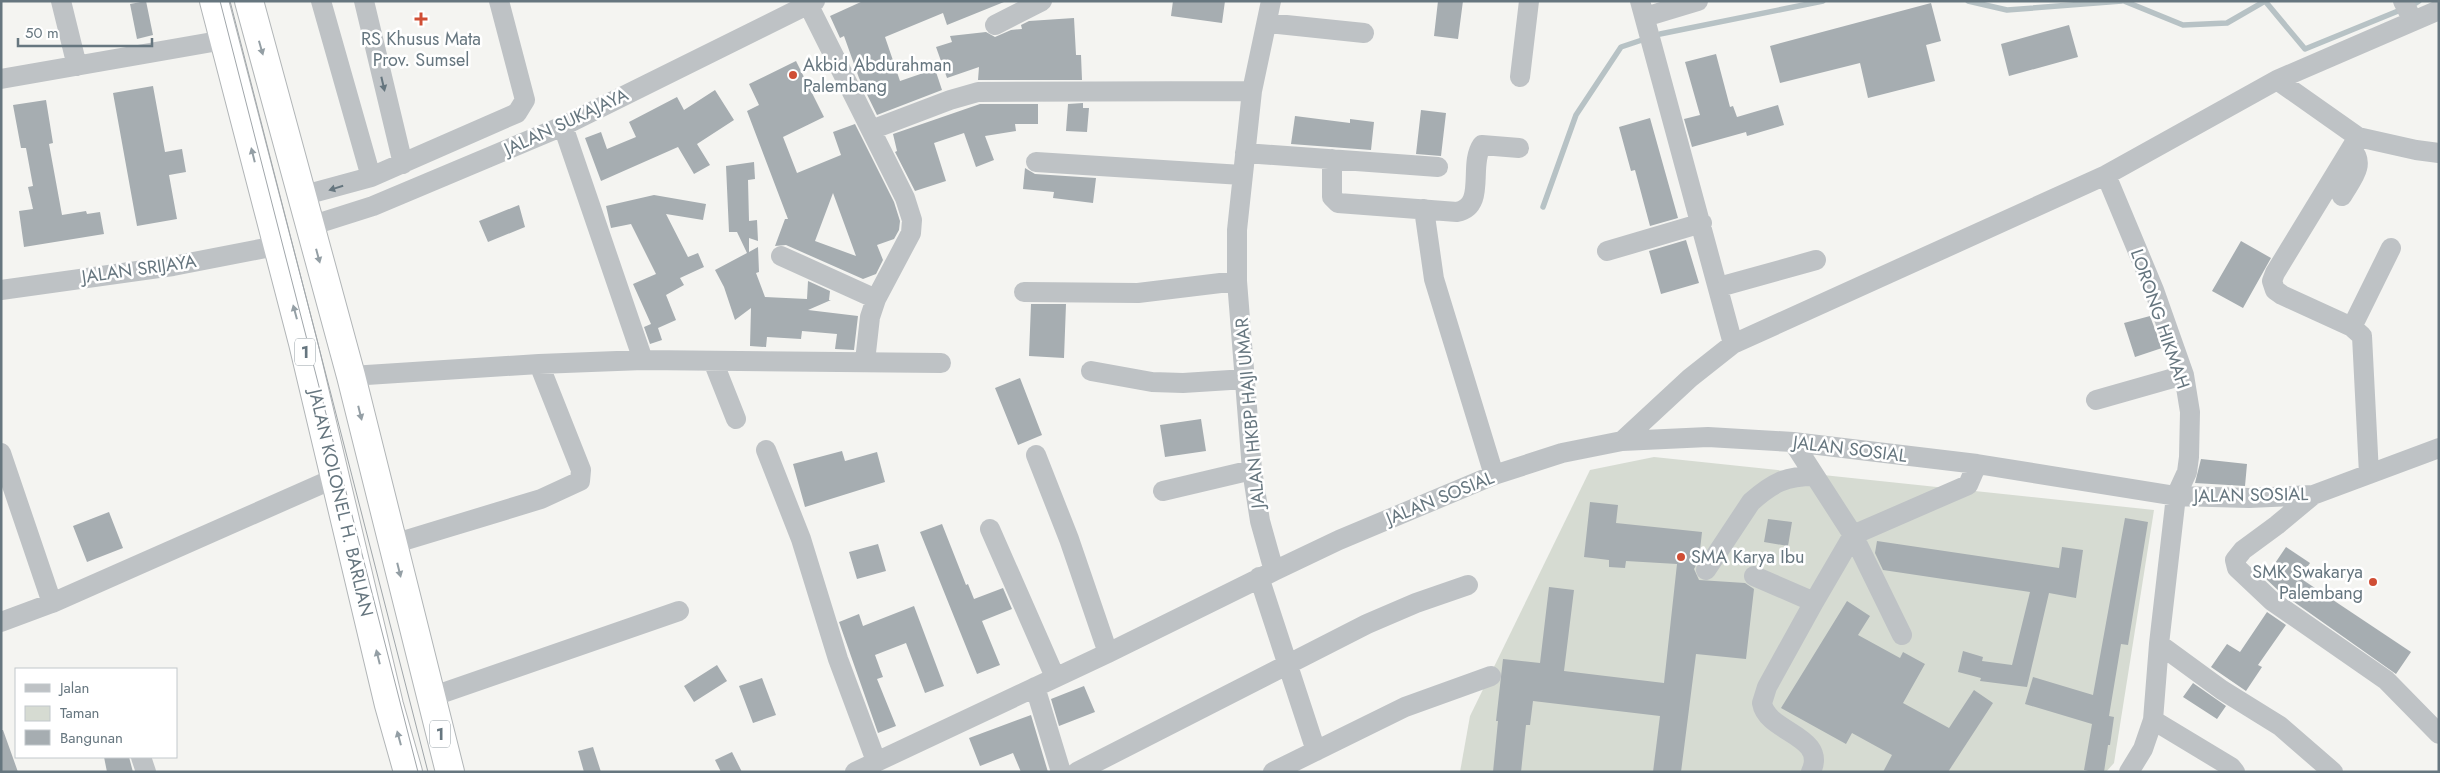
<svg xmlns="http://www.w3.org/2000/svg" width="2440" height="773" font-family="Jost,sans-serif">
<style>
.green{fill:#d6dbd2}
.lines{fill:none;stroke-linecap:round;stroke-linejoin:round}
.stream{stroke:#b7c2c5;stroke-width:5.5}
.building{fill:#a6adb1;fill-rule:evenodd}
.highway-casing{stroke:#b1b5b7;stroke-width:30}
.minor{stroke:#bec2c5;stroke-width:20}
.highway{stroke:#fff;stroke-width:28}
.tram{stroke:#a0a6aa;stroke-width:1}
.oneway{fill:#949fa5}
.oneway2{fill:#66767f}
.poi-dot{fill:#d04e35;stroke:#fff;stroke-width:2}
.labels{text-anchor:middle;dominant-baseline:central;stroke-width:5;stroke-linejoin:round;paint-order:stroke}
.shield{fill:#fff;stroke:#949fa5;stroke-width:1}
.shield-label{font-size:16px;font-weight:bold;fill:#66767f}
.poi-label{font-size:18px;fill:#66767f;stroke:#fff;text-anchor:start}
.street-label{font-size:18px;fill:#66767f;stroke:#fff}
</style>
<rect width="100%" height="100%" fill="#f4f4f1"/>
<path class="green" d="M 1654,457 L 2154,510 L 2114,763 L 2106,772 L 1460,772 L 1470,716 L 1590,470 Z"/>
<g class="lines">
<path class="stream" d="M 1968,1 L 2007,10 L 2122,1
M 2124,1 L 2183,25 L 2227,23 L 2265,1 L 2305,49 L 2403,9
M 2416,3 L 2419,1
M 1543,207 L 1576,115 L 1621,47 L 1660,34 L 1823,1"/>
</g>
<path class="building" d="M 146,1 L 153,35 L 137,39 L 130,4 Z
M 863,1 L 1004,1 L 1004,2 L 947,25 L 943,13 L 885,37 L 900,81 L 935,69 L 942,90 L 877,115 L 859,78 L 844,36 L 840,38 L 830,16 Z
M 1173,1 L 1225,1 L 1222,23 L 1171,16 Z
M 1438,1 L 1463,1 L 1458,39 L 1434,36 Z
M 1931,3 L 1941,41 L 1926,45 L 1935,81 L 1868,98 L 1860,63 L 1780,83 L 1770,46 Z
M 1074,18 L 1076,55 L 1081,55 L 1082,80 L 978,80 L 979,67 L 947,78 L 936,47 L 952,42 L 950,36 L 986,32 L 995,37 L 1011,30 L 1022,29 L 1021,25 L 1029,21 Z
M 2069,25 L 2078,57 L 2009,76 L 2001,44 Z
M 1716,54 L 1730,107 L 1733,106 L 1737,117 L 1778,105 L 1784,125 L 1747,136 L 1746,132 L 1692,147 L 1684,119 L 1700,115 L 1685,62 Z
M 796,61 L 824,117 L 783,137 L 797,173 L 841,155 L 833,132 L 855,124 L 894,202 L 900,221 L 899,230 L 894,239 L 877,245 L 883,260 L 876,274 L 863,279 L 786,245 L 775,246 L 785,219 L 788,219 L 747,111 L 759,105 L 749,84 ZM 833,193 L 856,256 L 815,241 Z
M 153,86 L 165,152 L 182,149 L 186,172 L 169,175 L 177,219 L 137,226 L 113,93 Z
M 715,90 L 734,120 L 697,144 L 710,165 L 694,174 L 678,147 L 601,181 L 585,138 L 601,132 L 607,149 L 636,137 L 629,122 L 677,97 L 684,110 Z
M 46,100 L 53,143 L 49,144 L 62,215 L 86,211 L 87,214 L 100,212 L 104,234 L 24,247 L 19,211 L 33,209 L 28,187 L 33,186 L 26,148 L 21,148 L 13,105 Z
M 1083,103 L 1083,108 L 1089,108 L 1087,132 L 1066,131 L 1068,104 Z
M 980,104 L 1038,104 L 1038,124 L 1015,124 L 1016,131 L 985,136 L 994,160 L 976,167 L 964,133 L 934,143 L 946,181 L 915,191 L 895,152 L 897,151 L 893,134 Z
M 1421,110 L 1446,113 L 1441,156 L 1416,154 Z
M 1295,116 L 1350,123 L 1350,119 L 1374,122 L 1371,150 L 1291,144 Z
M 1650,118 L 1678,218 L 1650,226 L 1635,170 L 1631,171 L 1619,127 Z
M 754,162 L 755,179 L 748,180 L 749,221 L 757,220 L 758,241 L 749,238 L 749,252 L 758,247 L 759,272 L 756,273 L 765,297 L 807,299 L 808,281 L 830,291 L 829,300 L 831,300 L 808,310 L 858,316 L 854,350 L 835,349 L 837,334 L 802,331 L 801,339 L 767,337 L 766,347 L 750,346 L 751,308 L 735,320 L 724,287 L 715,270 L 747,253 L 737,232 L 729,232 L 726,166 Z
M 1025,168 L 1035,174 L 1096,178 L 1093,203 L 1053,198 L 1054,192 L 1023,189 Z
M 654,195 L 706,204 L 703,220 L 666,214 L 688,257 L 698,253 L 704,267 L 680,278 L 684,285 L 666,295 L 676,320 L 658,328 L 662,340 L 650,344 L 644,327 L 651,324 L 633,284 L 656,274 L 631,224 L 611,228 L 606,206 Z
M 519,205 L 525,227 L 488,242 L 479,221 Z
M 1686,240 L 1699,283 L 1661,294 L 1649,251 Z
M 2241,241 L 2271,258 L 2243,308 L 2212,291 Z
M 1031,304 L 1066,304 L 1064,358 L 1029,356 Z
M 2150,316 L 2162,348 L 2135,357 L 2124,323 Z
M 1020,378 L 1042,435 L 1018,445 L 995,388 Z
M 1201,419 L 1206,451 L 1165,457 L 1160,425 Z
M 842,451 L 845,461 L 877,452 L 885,482 L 805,507 L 793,464 Z
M 2201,459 L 2247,464 L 2245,486 L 2195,483 Z
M 1590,502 L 1618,505 L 1616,523 L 1702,532 L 1699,559 L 1694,569 L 1699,580 L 1745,583 L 1754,589 L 1746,659 L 1696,654 L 1681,772 L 1653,772 L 1660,716 L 1533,701 L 1530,725 L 1526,725 L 1521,772 L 1493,772 L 1498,721 L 1496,721 L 1503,659 L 1540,663 L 1549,587 L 1574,590 L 1564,671 L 1664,683 L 1677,564 L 1626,561 L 1625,568 L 1609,567 L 1609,560 L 1584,557 Z
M 109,512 L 123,548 L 87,562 L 73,526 Z
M 2125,518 L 2148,522 L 2128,645 L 2121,644 L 2109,716 L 2114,717 L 2110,745 L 2108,745 L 2104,772 L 2093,772 L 2084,770 L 2092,724 L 2025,704 L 2033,677 L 2093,695 Z
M 1768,519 L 1792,522 L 1788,546 L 1764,542 Z
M 942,524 L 966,585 L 968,584 L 974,599 L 1003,588 L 1012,609 L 982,621 L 1000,665 L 977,674 L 920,532 Z
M 1877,541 L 2059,568 L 2062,547 L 2083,550 L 2076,598 L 2049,593 L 2027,687 L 1980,681 L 1981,678 L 1958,672 L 1963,651 L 1983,657 L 1982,661 L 2012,665 L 2030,592 L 1883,570 L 1875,553 Z
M 878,544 L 886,571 L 857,579 L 849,552 Z
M 2286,547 L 2310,563 L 2300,578 L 2411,652 L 2396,674 L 2280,592 L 2265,578 Z
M 1847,601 L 1870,616 L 1858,635 L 1900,658 L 1903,652 L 1925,664 L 1903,703 L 1949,728 L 1974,690 L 1993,703 L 1948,772 L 1883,772 L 1892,755 L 1852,733 L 1846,744 L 1781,708 Z
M 914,606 L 944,686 L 925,693 L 906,643 L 875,655 L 883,677 L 877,679 L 896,726 L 878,733 L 839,622 L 859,614 L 863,626 Z
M 2267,612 L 2286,625 L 2258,665 L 2262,667 L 2246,691 L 2211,667 L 2227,644 L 2240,652 Z
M 717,665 L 727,681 L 694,702 L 684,686 Z
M 762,678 L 776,715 L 753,723 L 739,686 Z
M 2193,683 L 2226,706 L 2217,719 L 2183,697 Z
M 1084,686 L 1095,712 L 1059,726 L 1051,699 Z
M 1031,715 L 1048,772 L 1021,772 L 1013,753 L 980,766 L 969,738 Z
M 1,730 L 3,730 L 18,772 L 1,772 Z
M 593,747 L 601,772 L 584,772 L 578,751 Z
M 732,752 L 742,772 L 721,772 L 715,760 Z
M 104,757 L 129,757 L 133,772 L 107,772 Z"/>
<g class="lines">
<defs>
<path id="highway" d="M 214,1 L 303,343 L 389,705 L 408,772
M 249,1 L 351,376 L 450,772"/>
</defs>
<use href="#highway" class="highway-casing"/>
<path class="minor" d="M 61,1 L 77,66
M 321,1 L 371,177
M 364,1 L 403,164
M 1640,1 L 1733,344
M 2403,1 L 2413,21
M 808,4 L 905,198 L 912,220 L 911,233 L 876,299 L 870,317 L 865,361
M 1645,17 L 1698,1
M 1267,23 L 1364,33
M 995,25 L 1042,1
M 1520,77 L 1529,1
M 1,79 L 224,40
M 2277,80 L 2358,137 L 2416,150 L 2439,153
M 563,126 L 643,360
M 871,130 L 950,100 L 978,92 L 1252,91
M 2358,137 L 2275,273 L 2272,281 L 2275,290 L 2282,295 L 2352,327 L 2362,336 L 2369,474
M 1245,153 L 1438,167
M 1332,159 L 1332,197 L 1338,203 L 1457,212 C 1487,206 1468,165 1482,145 L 1519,148
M 1036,162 L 1242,175
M 2106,175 L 2154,290 L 2184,375 L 2190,412 L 2189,457 L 2187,472 L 2176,496 L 2159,644 L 2153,720 L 2143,749 L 2129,772
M 301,196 L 371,177 L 517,113 L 525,100 L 499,1
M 2342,196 C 2351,180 2367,164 2351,149
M 1424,209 L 1434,279 L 1494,475
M 310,226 L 373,206 L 563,126 L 815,1
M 1607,251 L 1702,223
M 781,256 L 876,299
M 1719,287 L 1816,260
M 1,290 L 173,266 L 276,246
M 1024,292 L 1138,293 L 1237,281
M 2352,327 L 2391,248
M 713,361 L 736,419
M 1091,371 L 1152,382 L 1183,383 L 1246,379
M 351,376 L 539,364 L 643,360 L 941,363
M 2096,400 L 2184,375
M 1622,441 L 1690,378 L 1733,344 L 2106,175 L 2277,80 L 2439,10
M 1793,442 L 1853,535 L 1902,635
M 766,450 L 801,539 L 838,659 L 876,761
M 1,453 L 52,603
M 1036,455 L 1069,539 L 1108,653
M 1163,491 L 1252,470
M 2313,495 L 2277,525 L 2243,550 L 2235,560 L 2237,568 L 2272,601 L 2386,680 L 2439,734
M 990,529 L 1055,677
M 393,544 L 541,499 L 580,481 L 581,470 L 539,364
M 1706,570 L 1751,502 C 1772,483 1786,476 1814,476
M 1274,571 L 1339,540 L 1494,475 L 1562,453 L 1622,441 L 1708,437 L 1793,442 L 1977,464 L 2176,496 L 2249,498 L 2313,495 L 2439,448
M 1754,576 L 1814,602 L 1853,535 L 1968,485 L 1977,464
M 1259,577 L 1316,751
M 1,622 L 52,603 L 335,478
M 2159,644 L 2222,690 L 2280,726 L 2333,772
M 1035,687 L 1061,772
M 431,697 L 679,611
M 2153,720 L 2231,767 L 2235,772
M 141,757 L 146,772
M 855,772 L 1108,653 L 1274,571 L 1260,521 L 1252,470 L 1237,281 L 1237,230 L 1252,91 L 1271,1
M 1077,772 L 1367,624 L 1416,603 L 1468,585
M 1273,772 L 1405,707 L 1491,676
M 1811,772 C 1828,735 1767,733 1762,703 L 1767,687 L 1814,602"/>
<use href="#highway" class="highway"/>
<path class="tram" d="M 220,1 L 418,772
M 230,1 L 428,772"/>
</g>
<defs><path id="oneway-solid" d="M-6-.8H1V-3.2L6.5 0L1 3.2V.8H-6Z" transform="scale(1.25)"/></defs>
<g class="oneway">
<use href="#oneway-solid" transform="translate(261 48) rotate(74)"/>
<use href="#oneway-solid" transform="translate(253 155) rotate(-104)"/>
<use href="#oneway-solid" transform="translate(318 256) rotate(75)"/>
<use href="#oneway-solid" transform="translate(295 312) rotate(-105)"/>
<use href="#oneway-solid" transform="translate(360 413) rotate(76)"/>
<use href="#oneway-solid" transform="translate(399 570) rotate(76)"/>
<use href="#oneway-solid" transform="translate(378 657) rotate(-104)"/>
<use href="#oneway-solid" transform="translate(399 738) rotate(-105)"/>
</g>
<g class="oneway2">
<use href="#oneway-solid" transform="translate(383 84) rotate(77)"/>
<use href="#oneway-solid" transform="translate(336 188) rotate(163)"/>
</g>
<g class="poi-dot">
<path d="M418.5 11.5h5v5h5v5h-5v5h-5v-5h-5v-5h5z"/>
<circle cx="793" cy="75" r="5"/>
<circle cx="1681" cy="557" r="5"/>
<circle cx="2373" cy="582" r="5"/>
</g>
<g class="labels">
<g class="shield">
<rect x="295" y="338.5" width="20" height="27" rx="4"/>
<rect x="430" y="720.5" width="20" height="27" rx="4"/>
</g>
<g class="shield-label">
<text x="305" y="352">1</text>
<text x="440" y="734">1</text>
</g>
<g class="poi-label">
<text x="421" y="39" text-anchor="middle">RS Khusus Mata<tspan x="421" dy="21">Prov. Sumsel</tspan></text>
<text x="803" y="65">Akbid Abdurahman<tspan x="803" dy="21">Palembang</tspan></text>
<text x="1691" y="557">SMA Karya Ibu</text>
<text x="2363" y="572" text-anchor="end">SMK Swakarya<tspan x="2363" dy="21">Palembang</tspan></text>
</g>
<g class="street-label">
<text transform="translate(566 122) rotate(-25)">JALAN SUKAJAYA</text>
<text transform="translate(139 269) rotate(-8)">JALAN SRIJAYA</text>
<text transform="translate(2160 319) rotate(71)">LORONG HIKMAH</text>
<text transform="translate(1250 413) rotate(-95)">JALAN HKBP HAJI UMAR</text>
<text transform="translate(1850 449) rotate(7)">JALAN SOSIAL</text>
<text transform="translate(2251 495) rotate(-1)">JALAN SOSIAL</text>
<text transform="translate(1440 498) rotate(-22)">JALAN SOSIAL</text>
<text transform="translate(341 503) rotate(77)">JALAN KOLONEL H. BARLIAN</text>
</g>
</g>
<rect width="2440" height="773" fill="none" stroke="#66767f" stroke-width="5"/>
<rect x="15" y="668" width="162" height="90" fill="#ffffff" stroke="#c2c8cc"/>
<rect x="25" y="684" width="25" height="8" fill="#bec2c5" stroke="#c2c8cc"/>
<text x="60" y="693" font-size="15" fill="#66767f">Jalan</text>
<rect x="25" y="706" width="25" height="15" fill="#d6dbd2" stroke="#c2c8cc"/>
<text x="60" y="718" font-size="15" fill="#66767f">Taman</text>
<rect x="25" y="730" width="25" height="15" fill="#a6adb1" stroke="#c2c8cc"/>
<text x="60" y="743" font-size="15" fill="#66767f">Bangunan</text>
<path d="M18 38v8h134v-8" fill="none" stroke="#66767f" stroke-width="2.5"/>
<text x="25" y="38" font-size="15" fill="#66767f" stroke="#ffffff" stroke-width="4" paint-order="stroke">50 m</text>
</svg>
